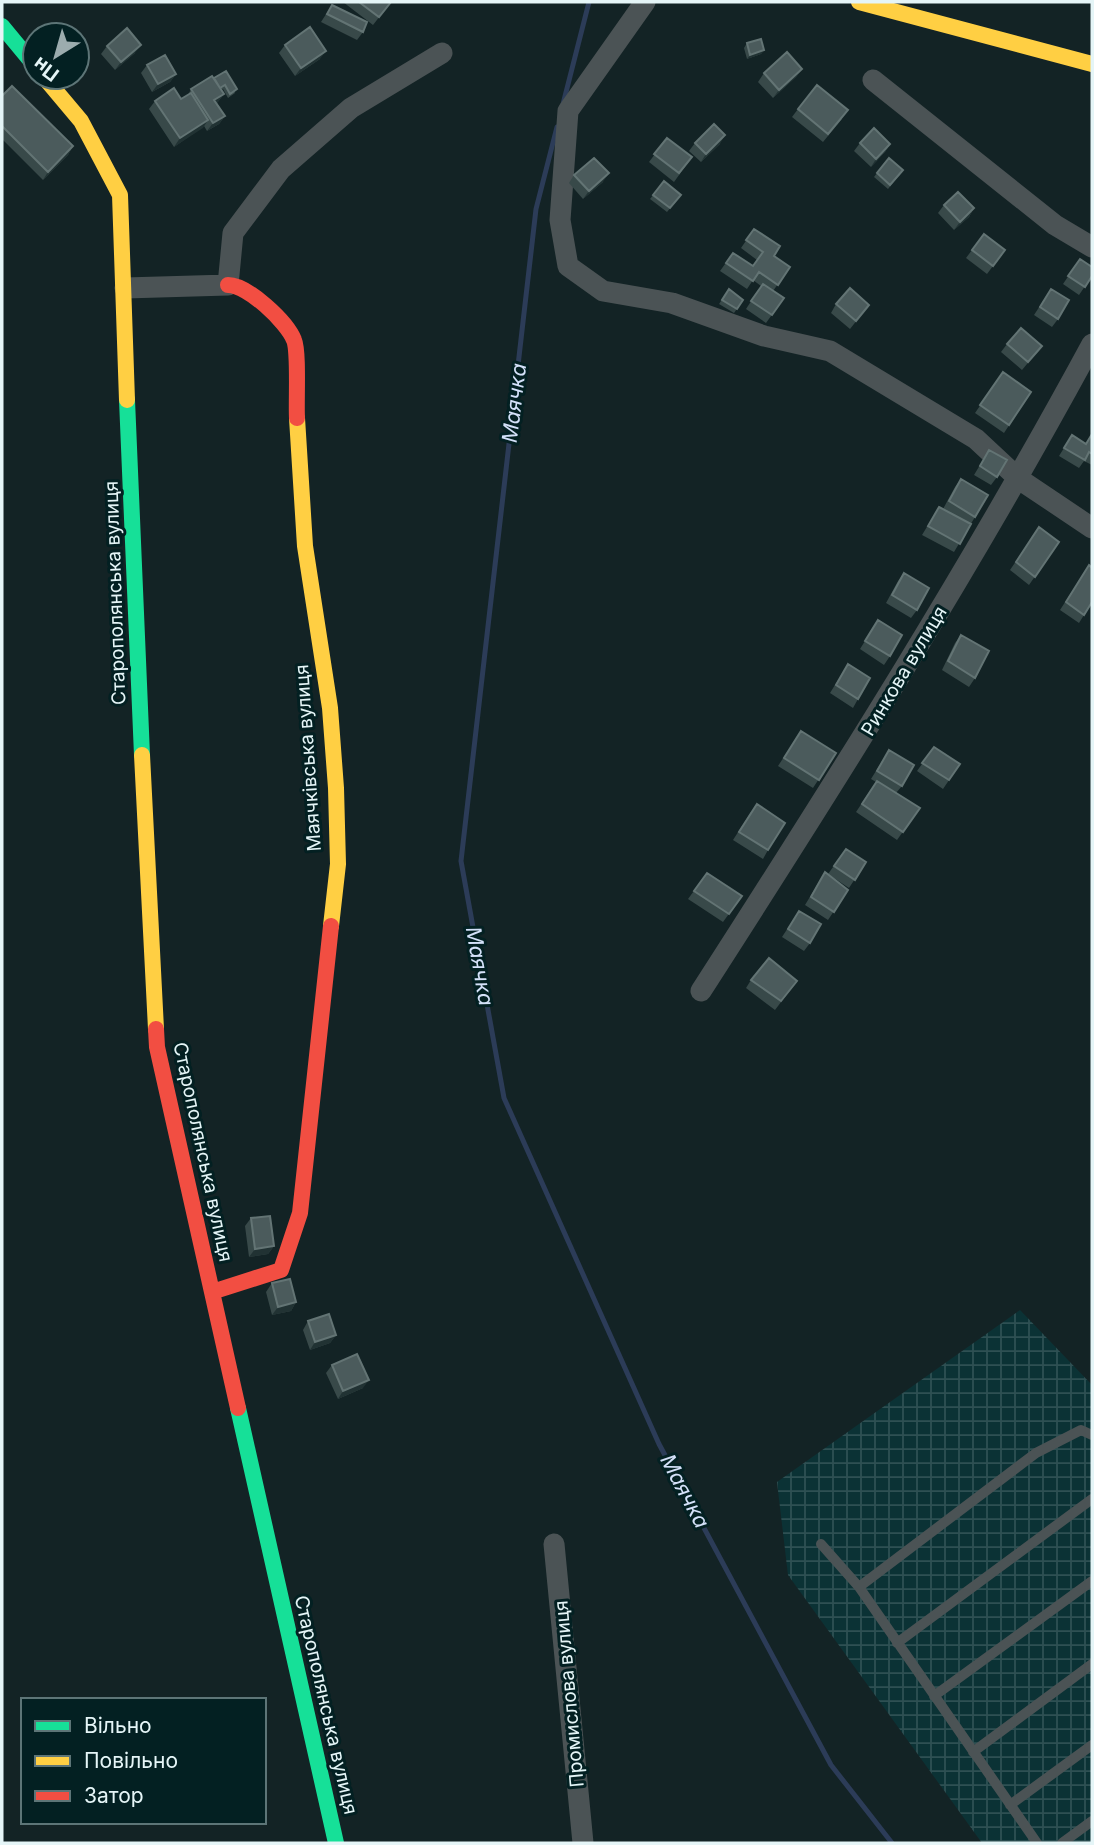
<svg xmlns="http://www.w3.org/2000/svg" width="1094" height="1845" font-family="Inter,sans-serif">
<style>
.industrial{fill:url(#industrial-grid)}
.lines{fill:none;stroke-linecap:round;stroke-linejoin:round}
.stream{stroke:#2c3c58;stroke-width:5}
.lane{stroke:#4b5355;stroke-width:10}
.street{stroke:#4b5355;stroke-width:21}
.fast{stroke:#16e098;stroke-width:16}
.slow{stroke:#ffcf43;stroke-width:16}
.jam{stroke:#f24e42;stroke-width:16}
.wall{fill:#384949}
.shaded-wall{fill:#213233}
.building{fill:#4b5b5c;stroke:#637474;stroke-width:2}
.labels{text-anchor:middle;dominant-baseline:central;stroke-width:6;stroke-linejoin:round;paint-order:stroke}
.street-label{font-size:19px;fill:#e5f5f7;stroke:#032022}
.water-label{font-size:21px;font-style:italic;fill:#d4e1f9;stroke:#032022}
</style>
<defs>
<pattern id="industrial-grid" width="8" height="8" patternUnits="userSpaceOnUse" patternTransform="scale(1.75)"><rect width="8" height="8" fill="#0b3235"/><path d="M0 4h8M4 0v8" fill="none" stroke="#2e5053"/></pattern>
</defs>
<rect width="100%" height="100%" fill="#132325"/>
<path class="industrial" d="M 1020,1310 L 1092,1385 L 1092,1843 L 982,1843 L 788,1575 L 777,1482 Z"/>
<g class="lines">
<path class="stream" d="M 563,104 L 589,2
M 557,127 L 536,209 L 461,861 L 504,1098 L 659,1444 L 831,1765 L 892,1843"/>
<path class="lane" d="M 821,1544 L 859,1587 L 1037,1843
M 859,1587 L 1036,1453 L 1081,1430 L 1092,1435
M 897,1643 L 1092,1499
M 934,1696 L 1092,1581
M 973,1752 L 1092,1664
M 1010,1805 L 1092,1745
M 1062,1843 L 1092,1821"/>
<path class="street" d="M 645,2 L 568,111 L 560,220 L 568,266 L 603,291 L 672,303 L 764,336 L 830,351 L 976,439 L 1019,479 L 1092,528
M 873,80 L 1055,225 L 1092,247
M 125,288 L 228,285 L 233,233 L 281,169 L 351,108 L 442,53
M 701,991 C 838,778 972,566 1092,344
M 554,1544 L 583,1843"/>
<path class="fast" d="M 2,26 L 35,66
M 127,400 L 142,755
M 238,1408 L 336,1843"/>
<path class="slow" d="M 859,2 L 1092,64
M 44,77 L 81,121 L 120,195 L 127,400
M 297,418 L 305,546 L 330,708 L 336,788 L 338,864 L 331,926
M 142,755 L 156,1029"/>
<path class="jam" d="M 228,285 C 248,285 287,322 294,340 C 299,352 296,402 297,418
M 156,1029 L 157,1047 L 238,1408
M 212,1292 L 281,1270 L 300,1213 L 331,926"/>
</g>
<path class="wall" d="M 343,2 L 391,2 L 373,25 Z
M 332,5 L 363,32 L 357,40 L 321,22 Z
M 747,43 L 764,50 L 761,54 L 747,59 L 744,48 Z
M 285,45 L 320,59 L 295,76 L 279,53 Z
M 107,46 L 135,53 L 115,70 L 101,54 Z
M 147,65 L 176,74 L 170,82 L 152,92 L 141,73 Z
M 802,69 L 796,77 L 773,98 L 758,82 L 764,73 Z
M 226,71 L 235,93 L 228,98 L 223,89 L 221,90 L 224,94 L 217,103 L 225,116 L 219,124 L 207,131 L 204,126 L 174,147 L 149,109 L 155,101 L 181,99 L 188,95 L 191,89 L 214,79 Z
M 2,96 L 73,146 L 68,155 L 43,180 L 2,139 Z
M 798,109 L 842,119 L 823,142 L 792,117 Z
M 667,138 L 692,157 L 674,182 L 649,162 Z
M 695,143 L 720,144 L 701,162 L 689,151 Z
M 860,143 L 890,144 L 885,152 L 871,167 L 854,151 Z
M 903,170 L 888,189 L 874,177 L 877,173 Z
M 574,175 L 603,182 L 583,199 L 569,183 Z
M 664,181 L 681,195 L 667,212 L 650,199 Z
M 944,205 L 974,208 L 969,217 L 954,230 L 938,213 Z
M 754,229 L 774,256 L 790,267 L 773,291 L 784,298 L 766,323 L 746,309 L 761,286 L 753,280 L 747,289 L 720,271 L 733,253 L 753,266 L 757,260 L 741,248 Z
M 984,234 L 1005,250 L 987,274 L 966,258 Z
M 1080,259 L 1092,276 L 1079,295 L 1063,284 Z
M 729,289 L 743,300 L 734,313 L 719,304 Z
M 1051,289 L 1058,319 L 1052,327 L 1034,315 Z
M 836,304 L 869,305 L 850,329 L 831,313 Z
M 1007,344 L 1042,346 L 1022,370 L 1001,352 Z
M 1003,372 L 1031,392 L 1004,433 L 975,413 Z
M 1092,433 L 1092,465 L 1084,461 L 1079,468 L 1059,456 L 1072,435 L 1086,444 Z
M 989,450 L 997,477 L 991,485 L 974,475 Z
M 961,479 L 975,517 L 954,552 L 922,535 L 939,507 L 943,509 L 955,487 Z
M 1039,527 L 1059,542 L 1029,585 L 1010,570 Z
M 1089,565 L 1084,615 L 1079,623 L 1060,610 Z
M 904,573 L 917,610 L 911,618 L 886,603 L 898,581 Z
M 878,620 L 890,656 L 884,665 L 860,649 Z
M 961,635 L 975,678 L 969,687 L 942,670 L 955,643 Z
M 848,664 L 858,699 L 853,708 L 830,693 Z
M 801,731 L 836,753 L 813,788 L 778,766 Z
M 934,747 L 960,764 L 943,789 L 917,771 Z
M 889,750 L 902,786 L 896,793 L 920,808 L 897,840 L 856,812 L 876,782 L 871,779 Z
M 751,812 L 768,850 L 763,859 L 733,840 Z
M 846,849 L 866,862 L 849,888 L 828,874 Z
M 825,872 L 848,890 L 828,920 L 805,905 Z
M 707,873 L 742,896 L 723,922 L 688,899 Z
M 799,911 L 810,943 L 804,951 L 782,937 Z
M 751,980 L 797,981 L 775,1010 L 746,988 Z
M 251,1218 L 274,1246 L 268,1254 L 249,1257 L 245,1226 Z
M 272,1283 L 296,1302 L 291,1311 L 272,1315 L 266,1292 Z
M 308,1321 L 336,1335 L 330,1343 L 310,1350 L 303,1330 Z
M 332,1365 L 363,1388 L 338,1399 L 326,1373 Z"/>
<path class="shaded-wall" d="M 141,45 L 135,53 L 115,70 L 121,62 Z
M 764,50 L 761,54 L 747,59 L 750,55 Z
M 326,51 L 320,59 L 295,76 L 301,68 Z
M 802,69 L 796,77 L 773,98 L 779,90 Z
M 176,74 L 170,82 L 152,92 L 158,84 Z
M 224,94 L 218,102 L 209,108 L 214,100 Z
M 225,116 L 219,124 L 207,131 L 213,123 Z
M 208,120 L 203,128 L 174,147 L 180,138 Z
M 725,135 L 720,144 L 701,162 L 706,154 Z
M 890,144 L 885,152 L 871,167 L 876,159 Z
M 73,146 L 68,155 L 43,180 L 48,172 Z
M 609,173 L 603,182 L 583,199 L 589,191 Z
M 974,208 L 969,217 L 954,230 L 960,222 Z
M 274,1246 L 268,1254 L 249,1257 L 255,1249 Z
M 296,1302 L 291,1311 L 272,1315 L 278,1307 Z
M 336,1335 L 330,1343 L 310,1350 L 315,1342 Z
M 369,1380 L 363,1388 L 338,1399 L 343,1391 Z"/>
<path class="building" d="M 359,2 L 391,2 L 379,17 Z
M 332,5 L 367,22 L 363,32 L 327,14 Z
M 310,27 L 326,51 L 301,68 L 285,45 Z
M 127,28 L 141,45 L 121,62 L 107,46 Z
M 761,39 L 764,50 L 750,55 L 747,43 Z
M 787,52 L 802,69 L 779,90 L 764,73 Z
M 165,55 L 176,74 L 158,84 L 147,65 Z
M 226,71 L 237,89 L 230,94 L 225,85 L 220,88 L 214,78 Z
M 212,76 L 224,94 L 214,100 L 225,116 L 213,123 L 191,89 Z
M 817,85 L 848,110 L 828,134 L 798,109 Z
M 12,86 L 73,146 L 48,172 L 2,126 L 2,96 Z
M 174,88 L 181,99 L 191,93 L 208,120 L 180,138 L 155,101 Z
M 714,124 L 725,135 L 706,154 L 695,143 Z
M 874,128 L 890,144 L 876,159 L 860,143 Z
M 667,138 L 692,157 L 679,173 L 654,154 Z
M 594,158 L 609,173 L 589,191 L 574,175 Z
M 889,158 L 903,170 L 890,185 L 877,173 Z
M 664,181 L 681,195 L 670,208 L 653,195 Z
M 958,192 L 974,208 L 960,222 L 944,205 Z
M 754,229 L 780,246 L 774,256 L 790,267 L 778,285 L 759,272 L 753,281 L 726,263 L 733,253 L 753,266 L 763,252 L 746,240 Z
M 984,234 L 1005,250 L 993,266 L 972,250 Z
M 1080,259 L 1092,267 L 1092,276 L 1085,287 L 1068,276 Z
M 763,284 L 784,298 L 772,315 L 751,301 Z
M 850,288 L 869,305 L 856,321 L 836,304 Z
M 729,289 L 743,300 L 737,309 L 722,300 Z
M 1051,289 L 1069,300 L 1058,319 L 1040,307 Z
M 1021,328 L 1042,346 L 1028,362 L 1007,344 Z
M 1003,372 L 1031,392 L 1009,425 L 980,405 Z
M 1092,434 L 1092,454 L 1089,452 L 1085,460 L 1064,448 L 1072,435 L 1086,444 Z
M 989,450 L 1007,460 L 997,477 L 980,466 Z
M 961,479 L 988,495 L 975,517 L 949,501 Z
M 939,507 L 971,524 L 960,544 L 928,526 Z
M 1039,527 L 1059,542 L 1035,577 L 1016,562 Z
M 1089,565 L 1092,568 L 1092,602 L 1084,615 L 1066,602 Z
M 904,573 L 929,588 L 917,610 L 892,595 Z
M 878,620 L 902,635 L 890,656 L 865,641 Z
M 961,635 L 989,651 L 975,678 L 948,661 Z
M 848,664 L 870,678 L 858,699 L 836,685 Z
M 801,731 L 836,753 L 819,780 L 784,758 Z
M 934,747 L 960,764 L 949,780 L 922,763 Z
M 889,750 L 914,765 L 902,786 L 877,771 Z
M 877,781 L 920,808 L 903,832 L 862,804 Z
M 757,804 L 785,823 L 768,850 L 739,832 Z
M 846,849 L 866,862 L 855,880 L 834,866 Z
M 825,872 L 848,890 L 834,912 L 811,897 Z
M 707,873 L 742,896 L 729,914 L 694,891 Z
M 799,911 L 821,924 L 810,943 L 788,929 Z
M 769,958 L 797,981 L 781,1001 L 751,980 Z
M 270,1216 L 274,1246 L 255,1249 L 251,1218 Z
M 290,1279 L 296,1302 L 278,1307 L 272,1283 Z
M 329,1314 L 336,1335 L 315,1342 L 308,1321 Z
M 357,1354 L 369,1380 L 343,1391 L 332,1365 Z"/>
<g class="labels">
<g class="street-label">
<text transform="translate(115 593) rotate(-92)">Старополянська вулиця</text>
<text transform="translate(904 671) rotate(-59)">Ринкова вулиця</text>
<text transform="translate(308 758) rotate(-94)">Маячківська вулиця</text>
<text transform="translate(203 1152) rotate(78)">Старополянська вулиця</text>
<text transform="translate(569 1694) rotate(-95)">Промислова вулиця</text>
<text transform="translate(326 1705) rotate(77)">Старополянська вулиця</text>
</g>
<g class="water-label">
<text transform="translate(514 403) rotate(-83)">Маячка</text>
<text transform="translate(480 966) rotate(80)">Маячка</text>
<text transform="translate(685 1491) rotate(62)">Маячка</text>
</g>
</g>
<rect width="1094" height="1845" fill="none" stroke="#e5f5f7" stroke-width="7"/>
<rect x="21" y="1698" width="245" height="126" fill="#032022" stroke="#5d7577" stroke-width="2"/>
<rect x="35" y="1721" width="35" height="10" fill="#16e098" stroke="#5d7577" stroke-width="2"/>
<text x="84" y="1733" font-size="21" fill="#e5f5f7">Вільно</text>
<rect x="35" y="1756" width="35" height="10" fill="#ffcf43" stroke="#5d7577" stroke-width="2"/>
<text x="84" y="1768" font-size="21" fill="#e5f5f7">Повільно</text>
<rect x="35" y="1791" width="35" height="10" fill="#f24e42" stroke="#5d7577" stroke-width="2"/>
<text x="84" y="1803" font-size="21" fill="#e5f5f7">Затор</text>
<g transform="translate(56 56) rotate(217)"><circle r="33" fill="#032022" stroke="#5d7577" stroke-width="2"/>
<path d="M0-5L12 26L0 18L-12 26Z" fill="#9cacae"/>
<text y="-10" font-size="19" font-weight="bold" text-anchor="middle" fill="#e5f5f7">Пн</text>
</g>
</svg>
